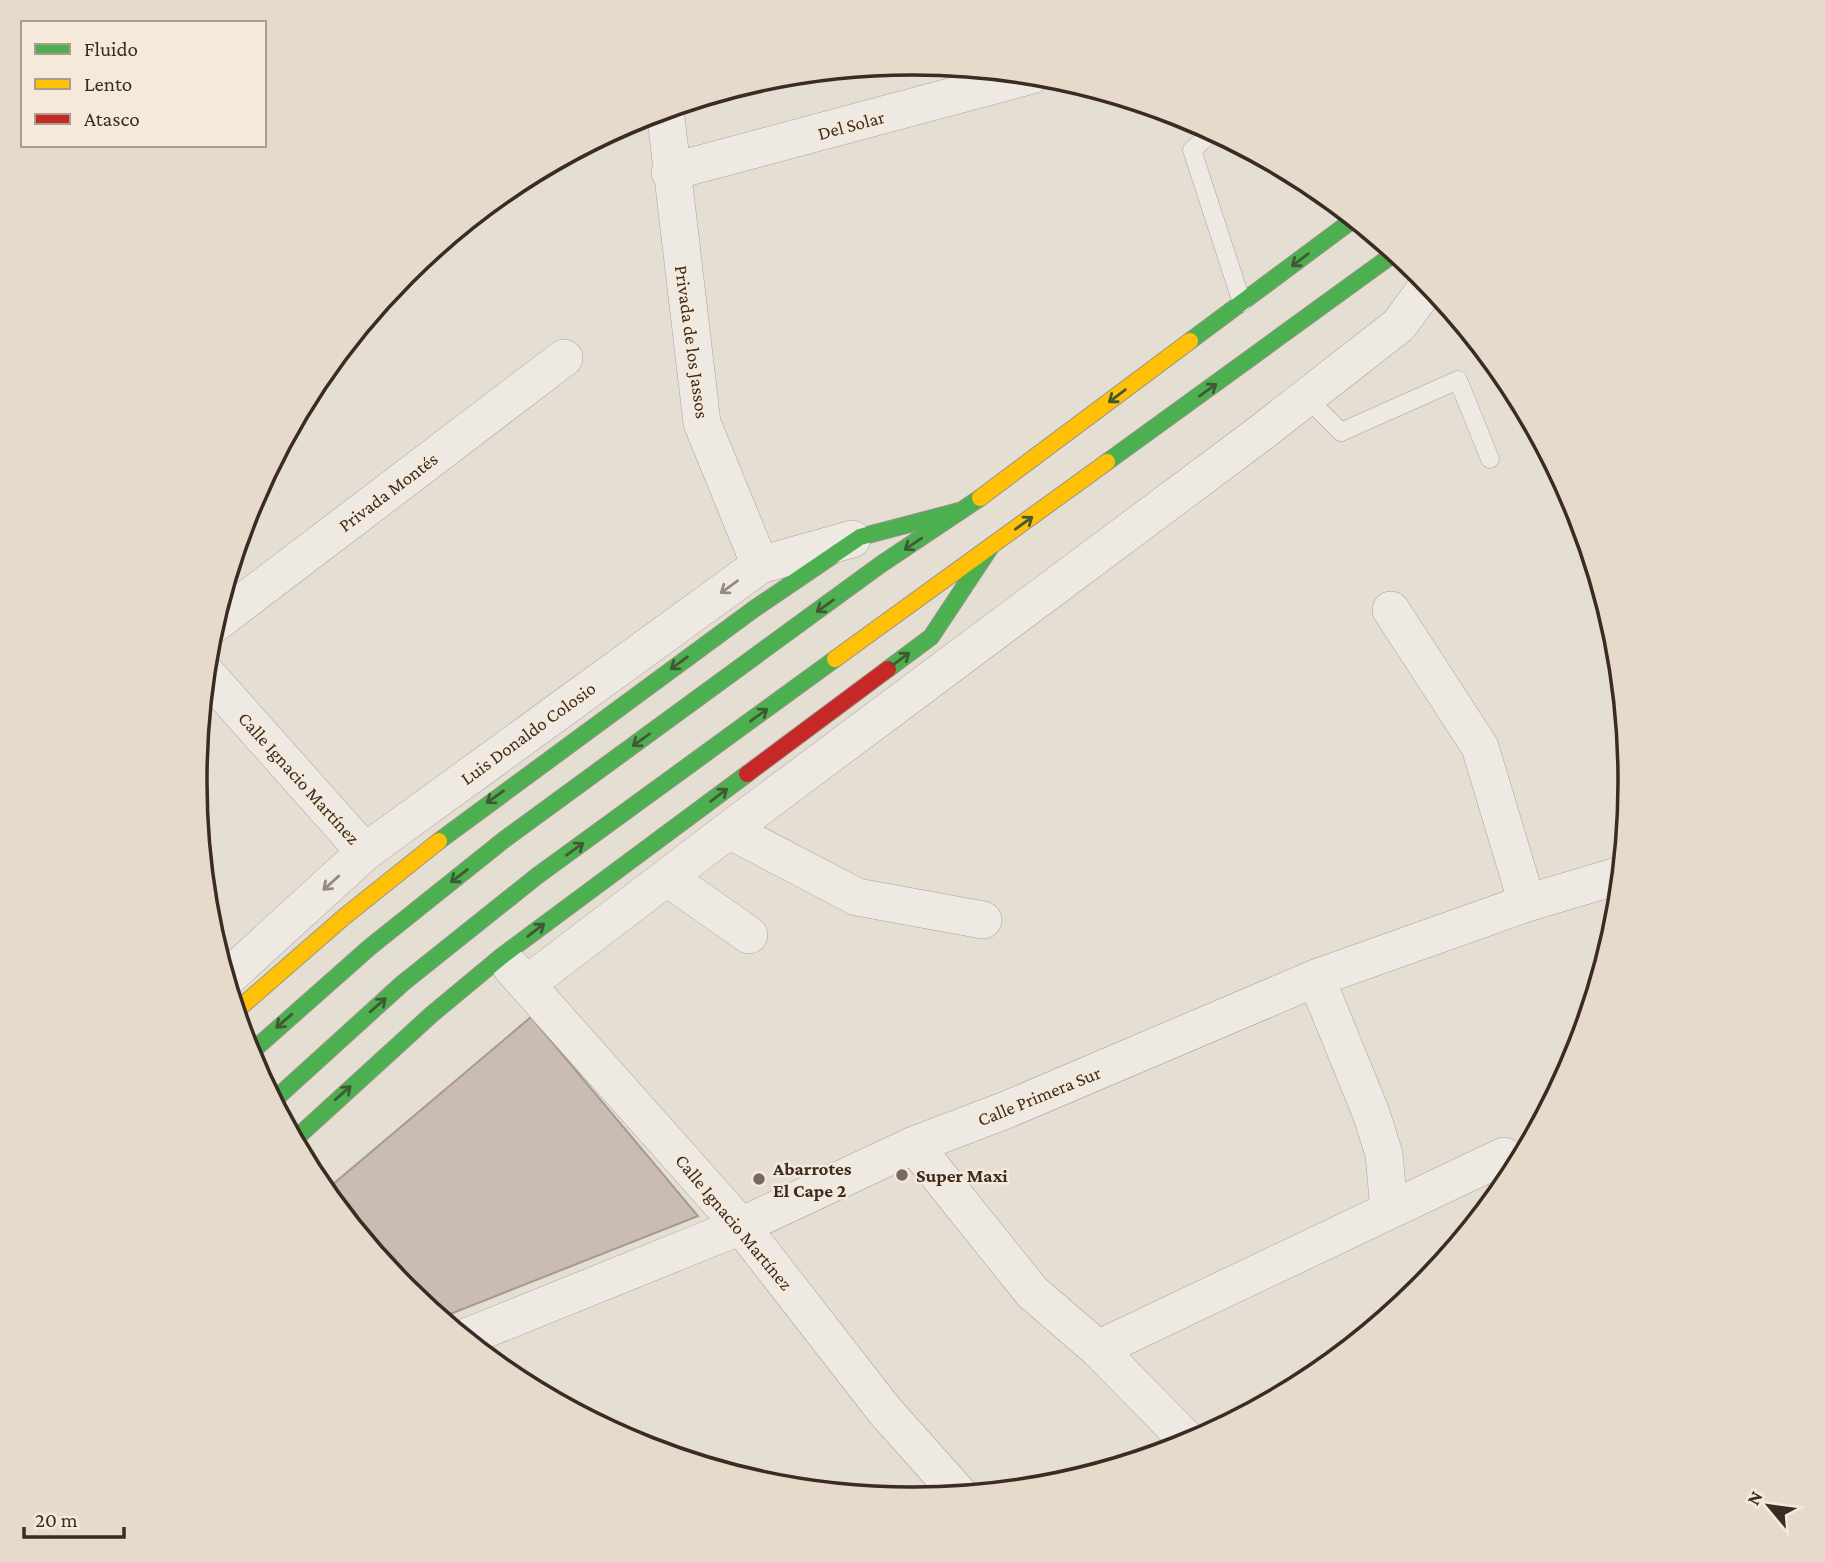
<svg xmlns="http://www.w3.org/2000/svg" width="1825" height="1562" font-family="'Crimson Pro',serif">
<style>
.building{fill:#cabcb3;stroke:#a69a91;stroke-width:2}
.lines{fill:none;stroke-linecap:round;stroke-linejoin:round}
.lane-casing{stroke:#aba39a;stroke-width:19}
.street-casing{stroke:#aba39a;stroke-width:38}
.fast-casing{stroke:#9b938a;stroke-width:18}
.slow-casing{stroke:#9b938a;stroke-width:18}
.jam-casing{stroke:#9b938a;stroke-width:18}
.lane{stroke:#eee9e3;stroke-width:18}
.street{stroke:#eee9e3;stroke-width:37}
.fast{stroke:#4caf50;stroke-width:16}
.slow{stroke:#ffc107;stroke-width:16}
.jam{stroke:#c62828;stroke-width:16}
.oneway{stroke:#415932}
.oneway2{stroke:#948a82}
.poi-dot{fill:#766a60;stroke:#f5ead9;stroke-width:2.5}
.labels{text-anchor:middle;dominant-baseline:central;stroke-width:5;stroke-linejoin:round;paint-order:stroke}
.street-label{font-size:19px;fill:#3b2b22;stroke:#f5ead9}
.poi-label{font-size:19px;font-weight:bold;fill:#3b2b22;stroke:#f5ead9;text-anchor:start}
.rim{fill:none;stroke:#3b2b22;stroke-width:3.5}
</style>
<rect width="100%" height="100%" fill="#e5ded2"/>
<path class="building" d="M 531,1017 L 698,1216 L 440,1318 L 405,1288 L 325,1191 Z"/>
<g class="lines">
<defs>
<path id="lane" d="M 1213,131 L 1192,150 L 1242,303
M 1306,397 L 1341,432 L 1458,380 L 1490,459"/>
<path id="street" d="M 665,109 L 702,423 L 760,565
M 670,172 L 1032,75
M 1391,610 L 1480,747 L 1527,903
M 213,625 L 564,358
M 205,672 L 365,852
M 729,830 L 857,897 L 983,920
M 668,878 L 749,935
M 511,967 L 741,1226 L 885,1411 L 959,1494
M 1316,978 L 1371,1113 L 1384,1154 L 1389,1210
M 226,979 L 365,852 L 760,565 L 852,539
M 527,984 L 729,830 L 1262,432 L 1399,325 L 1429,284
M 914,1145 L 1032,1292 L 1098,1349 L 1190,1443
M 464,1338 L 741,1226 L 914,1145 L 1006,1110 L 1316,978 L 1527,903 L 1621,875
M 1098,1349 L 1504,1156"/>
<path id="fast" d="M 1190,341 L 1354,219
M 1107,462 L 1395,253
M 888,669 L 931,637 L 990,548
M 439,841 L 754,609 L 860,537 L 959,511
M 249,1054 L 370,947 L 505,839 L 880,565 L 980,498
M 273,1101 L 403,983 L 537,876 L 835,659
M 294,1140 L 431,1015 L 502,956 L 747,774"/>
<path id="slow" d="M 980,498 L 1190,341
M 835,659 L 1107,462
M 236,1011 L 344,917 L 439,841"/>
<path id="jam" d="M 747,774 L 888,669"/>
</defs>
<use href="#lane" class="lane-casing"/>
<use href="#street" class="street-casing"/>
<use href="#fast" class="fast-casing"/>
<use href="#slow" class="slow-casing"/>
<use href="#jam" class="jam-casing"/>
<use href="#lane" class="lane"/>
<use href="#street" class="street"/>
<use href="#fast" class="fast"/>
<use href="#slow" class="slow"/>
<use href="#jam" class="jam"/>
</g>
<defs><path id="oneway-shaft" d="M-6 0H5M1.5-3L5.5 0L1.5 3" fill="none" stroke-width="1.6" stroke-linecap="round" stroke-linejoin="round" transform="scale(1.75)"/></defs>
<g class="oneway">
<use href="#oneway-shaft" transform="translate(1300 260) rotate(143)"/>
<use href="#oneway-shaft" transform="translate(1208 390) rotate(-36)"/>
<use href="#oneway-shaft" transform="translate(1117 396) rotate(143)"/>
<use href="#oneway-shaft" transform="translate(1024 523) rotate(-36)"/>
<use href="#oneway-shaft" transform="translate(913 544) rotate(146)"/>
<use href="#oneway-shaft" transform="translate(825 606) rotate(144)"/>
<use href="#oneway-shaft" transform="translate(901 659) rotate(-37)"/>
<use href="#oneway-shaft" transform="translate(679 663) rotate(144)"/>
<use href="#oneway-shaft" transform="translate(759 715) rotate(-36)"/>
<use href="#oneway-shaft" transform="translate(641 740) rotate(144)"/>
<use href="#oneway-shaft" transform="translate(719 795) rotate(-37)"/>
<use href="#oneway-shaft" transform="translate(495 797) rotate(144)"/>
<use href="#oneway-shaft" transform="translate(575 849) rotate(-36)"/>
<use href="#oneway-shaft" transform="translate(459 876) rotate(142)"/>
<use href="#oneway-shaft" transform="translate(536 930) rotate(-37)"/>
<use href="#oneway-shaft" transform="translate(378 1005) rotate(-41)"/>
<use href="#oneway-shaft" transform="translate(284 1021) rotate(139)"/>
<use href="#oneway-shaft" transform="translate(343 1093) rotate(-41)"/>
</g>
<g class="oneway2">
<use href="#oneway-shaft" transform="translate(729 587) rotate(144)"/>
<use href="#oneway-shaft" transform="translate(331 883) rotate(138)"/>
</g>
<g class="poi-dot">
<circle cx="902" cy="1175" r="7"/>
<circle cx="759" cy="1179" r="7"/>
</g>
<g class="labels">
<g class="street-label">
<text transform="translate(851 125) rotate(-15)">Del Solar</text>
<text transform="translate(692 342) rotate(82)">Privada de los Jassos</text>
<text transform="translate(388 492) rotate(-37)">Privada Montés</text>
<text transform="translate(528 733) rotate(-36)">Luis Donaldo Colosio</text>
<text transform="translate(299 778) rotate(48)">Calle Ignacio Martínez</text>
<text transform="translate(1039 1096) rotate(-22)">Calle Primera Sur</text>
<text transform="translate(734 1222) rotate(50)">Calle Ignacio Martínez</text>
</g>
<g class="poi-label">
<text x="773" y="1168">Abarrotes<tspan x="773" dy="22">El Cape 2</tspan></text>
<text x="916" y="1175">Super Maxi</text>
</g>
</g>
<path d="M0 0H1825V1562H0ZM912 75H913A705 705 0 0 1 1618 780V782A705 705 0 0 1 913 1487H912A705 705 0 0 1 207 782V780A705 705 0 0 1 912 75Z" fill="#e6dbca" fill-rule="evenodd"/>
<path class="rim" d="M912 75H913A705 705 0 0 1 1618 780V782A705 705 0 0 1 913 1487H912A705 705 0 0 1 207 782V780A705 705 0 0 1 912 75Z"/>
<rect x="21" y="21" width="245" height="126" fill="#f5ead9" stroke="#ab9e90" stroke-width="2"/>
<rect x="35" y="44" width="35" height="10" fill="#4caf50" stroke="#ab9e90" stroke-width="2"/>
<text x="84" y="56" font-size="21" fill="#3b2b22">Fluido</text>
<rect x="35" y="79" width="35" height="10" fill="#ffc107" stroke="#ab9e90" stroke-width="2"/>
<text x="84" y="91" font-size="21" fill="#3b2b22">Lento</text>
<rect x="35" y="114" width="35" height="10" fill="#c62828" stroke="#ab9e90" stroke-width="2"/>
<text x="84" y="126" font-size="21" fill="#3b2b22">Atasco</text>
<g transform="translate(1769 1506) rotate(299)" stroke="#f5ead9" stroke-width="5" paint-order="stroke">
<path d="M0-5L12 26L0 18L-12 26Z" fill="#3b2b22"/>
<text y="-10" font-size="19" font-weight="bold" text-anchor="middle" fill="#3b2b22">N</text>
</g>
<path d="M24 1527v10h100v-10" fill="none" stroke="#3b2b22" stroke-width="3.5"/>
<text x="35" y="1527" font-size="21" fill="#3b2b22" stroke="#f5ead9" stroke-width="5" paint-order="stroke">20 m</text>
</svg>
